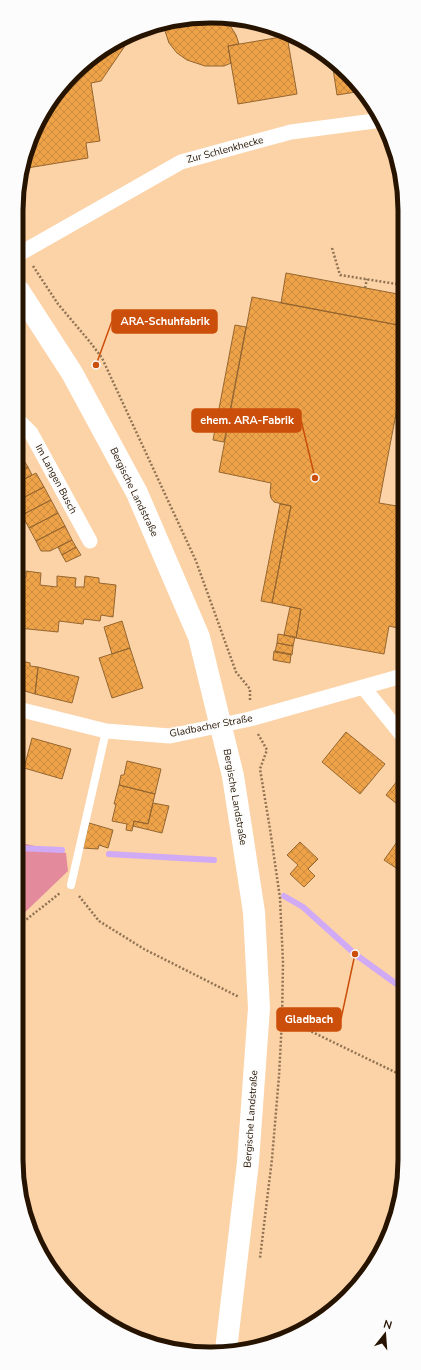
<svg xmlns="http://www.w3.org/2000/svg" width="421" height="1370" font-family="'Nunito Sans',sans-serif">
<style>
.grass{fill:#e38b9c}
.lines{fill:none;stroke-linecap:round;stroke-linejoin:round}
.stream{stroke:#d0aaf4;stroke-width:6}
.building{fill:url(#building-cross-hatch);stroke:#956630}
.path{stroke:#907353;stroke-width:2.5;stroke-dasharray:2 2;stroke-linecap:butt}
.lane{stroke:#fff;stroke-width:8}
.street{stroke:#fff;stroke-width:15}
.secondary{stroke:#fff;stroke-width:22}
.labels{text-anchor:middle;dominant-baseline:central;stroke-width:4;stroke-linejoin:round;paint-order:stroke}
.street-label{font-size:10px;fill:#261400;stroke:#fcfcfc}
.rim{fill:none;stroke:#261400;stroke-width:5}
.leader{fill:none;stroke:#cb4f0a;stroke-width:1.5}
.callout-dot{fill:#cb4f0a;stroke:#fcfcfc;stroke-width:1.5}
.callout{fill:#cb4f0a;stroke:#cb4f0a;stroke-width:1.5}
.callout-label{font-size:11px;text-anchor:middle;font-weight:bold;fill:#fff}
</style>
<defs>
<pattern id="building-cross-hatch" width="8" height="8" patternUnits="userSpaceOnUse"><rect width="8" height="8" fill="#eea349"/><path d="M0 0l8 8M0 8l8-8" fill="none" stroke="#cc8b3e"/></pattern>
</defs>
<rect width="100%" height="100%" fill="#fcd2a7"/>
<path class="grass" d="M 17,842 L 66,853 L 68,871 L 18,919 L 17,918 Z"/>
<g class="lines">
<path class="stream" d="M 17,848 L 62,850
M 109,854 L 214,860
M 284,896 L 303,907 L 355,954 L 402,988"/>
</g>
<path class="building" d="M 173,20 L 195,20 L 196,24 L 223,20 L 231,27 L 236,35 L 239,44 L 228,46 L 231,63 L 224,66 L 205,66 L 187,60 L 177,53 L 169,43 L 165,31 L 166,23 Z
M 195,20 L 222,20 L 196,24 Z
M 287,36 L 297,94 L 238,104 L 228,46 Z
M 131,37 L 101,81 L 91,83 L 100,141 L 86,143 L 88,158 L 21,169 L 49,102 L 103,49 Z
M 332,62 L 357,82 L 362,91 L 337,95 Z
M 286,273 L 403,295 L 403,326 L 281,303 Z
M 252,297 L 403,326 L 403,377 L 379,503 L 403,507 L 402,629 L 389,626 L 384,654 L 296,638 L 301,609 L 272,603 L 291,506 L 274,502 L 271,498 L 270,493 L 271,483 L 219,472 Z
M 235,325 L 246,327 L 224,442 L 213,440 Z
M 23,459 L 28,467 L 19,472 L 19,462 Z
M 28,467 L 32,475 L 19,482 L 19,472 Z
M 36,473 L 44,487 L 19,500 L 19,482 Z
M 44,487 L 51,500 L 22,515 L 18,508 L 19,500 Z
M 51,500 L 58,513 L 29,528 L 22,515 Z
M 280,504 L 291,506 L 272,603 L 261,601 Z
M 58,513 L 65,526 L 36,541 L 29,528 Z
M 65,526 L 72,540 L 50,551 L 41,551 L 36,541 Z
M 72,540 L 76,547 L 62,555 L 58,547 Z
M 76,547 L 81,555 L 66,562 L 62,555 Z
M 26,571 L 41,573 L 40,585 L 57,587 L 57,576 L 76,578 L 75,587 L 84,587 L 85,576 L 99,578 L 99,583 L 116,585 L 113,617 L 101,615 L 100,621 L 84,619 L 83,624 L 59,621 L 58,632 L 18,628 L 18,576 L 26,577 Z
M 290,607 L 301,609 L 296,638 L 284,635 Z
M 122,621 L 130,648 L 112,654 L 104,627 Z
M 278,634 L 295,637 L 293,646 L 277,643 Z
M 277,643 L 293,646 L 292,655 L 275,652 Z
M 130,648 L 143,688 L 112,698 L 99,658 Z
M 274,651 L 291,654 L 290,663 L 273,660 Z
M 18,660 L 30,663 L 30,666 L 38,667 L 35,694 L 18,689 Z
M 38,667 L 79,677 L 72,703 L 35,694 Z
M 346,732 L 385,764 L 360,794 L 322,762 Z
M 32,738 L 71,749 L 62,779 L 24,768 Z
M 127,761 L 161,769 L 155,794 L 119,785 L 121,775 L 124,775 Z
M 402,775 L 402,808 L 386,795 Z
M 119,785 L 155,794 L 148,824 L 134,821 L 132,831 L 126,830 L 127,824 L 112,821 L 116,804 L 114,804 Z
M 153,803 L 169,806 L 162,833 L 133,826 L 134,821 L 148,824 Z
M 89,823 L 113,830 L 108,848 L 99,845 L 98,849 L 83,848 Z
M 300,842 L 318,859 L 308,869 L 315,876 L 304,887 L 290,874 L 298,865 L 287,855 Z
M 397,842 L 402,846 L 402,860 L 396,868 L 384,860 Z"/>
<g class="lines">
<path class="path" d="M 332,248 L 340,275 L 403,285
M 33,266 L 58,304 L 90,342 L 102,358 L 196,561 L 236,672 L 250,689 L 250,701
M 365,288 L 367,279
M 258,734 L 267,750 L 260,769 L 270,829 L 280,898 L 283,963 L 282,1020 L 279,1076 L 272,1159 L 260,1258
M 79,896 L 99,921 L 144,949 L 239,997
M 17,927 L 60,893
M 282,1019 L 306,1029 L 401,1075"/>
<path class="lane" d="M 71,885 L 106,731"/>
<path class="street" d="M 19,254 L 181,162 L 291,132 L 382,120
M 19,421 L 31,433 L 90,541
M 363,687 L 402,735
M 18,709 L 106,731 L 170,736 L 250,719 L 402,676"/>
<path class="secondary" d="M 19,291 L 72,373 L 137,493 L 199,637 L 233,776 L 254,912 L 259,1008 L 248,1162 L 226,1350"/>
</g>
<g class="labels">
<g class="street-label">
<text transform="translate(225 150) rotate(-15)">Zur Schlenkhecke</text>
<text transform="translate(56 479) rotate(62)">Im Langen Busch</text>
<text transform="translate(134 492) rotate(64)">Bergische Landstraße</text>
<text transform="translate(211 726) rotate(-11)">Gladbacher Straße</text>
<text transform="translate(235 797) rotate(80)">Bergische Landstraße</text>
<text transform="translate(251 1119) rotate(-86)">Bergische Landstraße</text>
</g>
</g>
<path d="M0 0H421V1370H0ZM210 23H211A187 187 0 0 1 398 210V1160A187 187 0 0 1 211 1347H210A187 187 0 0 1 23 1160V210A187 187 0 0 1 210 23Z" fill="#fcfcfc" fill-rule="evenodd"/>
<path class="rim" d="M210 23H211A187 187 0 0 1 398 210V1160A187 187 0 0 1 211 1347H210A187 187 0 0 1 23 1160V210A187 187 0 0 1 210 23Z"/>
<path class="leader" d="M96 365L112 321M315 478L301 420M355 954L341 1019"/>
<g class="callout-dot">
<circle cx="96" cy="365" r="4"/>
<circle cx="315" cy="478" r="4"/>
<circle cx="355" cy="954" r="4"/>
</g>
<g class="callout">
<rect x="112" y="310" width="105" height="23" rx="4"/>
<rect x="192" y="409" width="109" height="23" rx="4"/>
<rect x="277" y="1008" width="64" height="23" rx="4"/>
</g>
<g class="callout-label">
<text x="165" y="325">ARA-Schuhfabrik</text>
<text x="247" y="424">ehem. ARA-Fabrik</text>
<text x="309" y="1023">Gladbach</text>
</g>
<g transform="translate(385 1334) rotate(17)" stroke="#fcfcfc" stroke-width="3" paint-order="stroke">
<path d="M0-3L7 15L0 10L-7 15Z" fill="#261400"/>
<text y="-6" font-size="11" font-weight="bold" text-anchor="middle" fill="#261400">N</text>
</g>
</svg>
